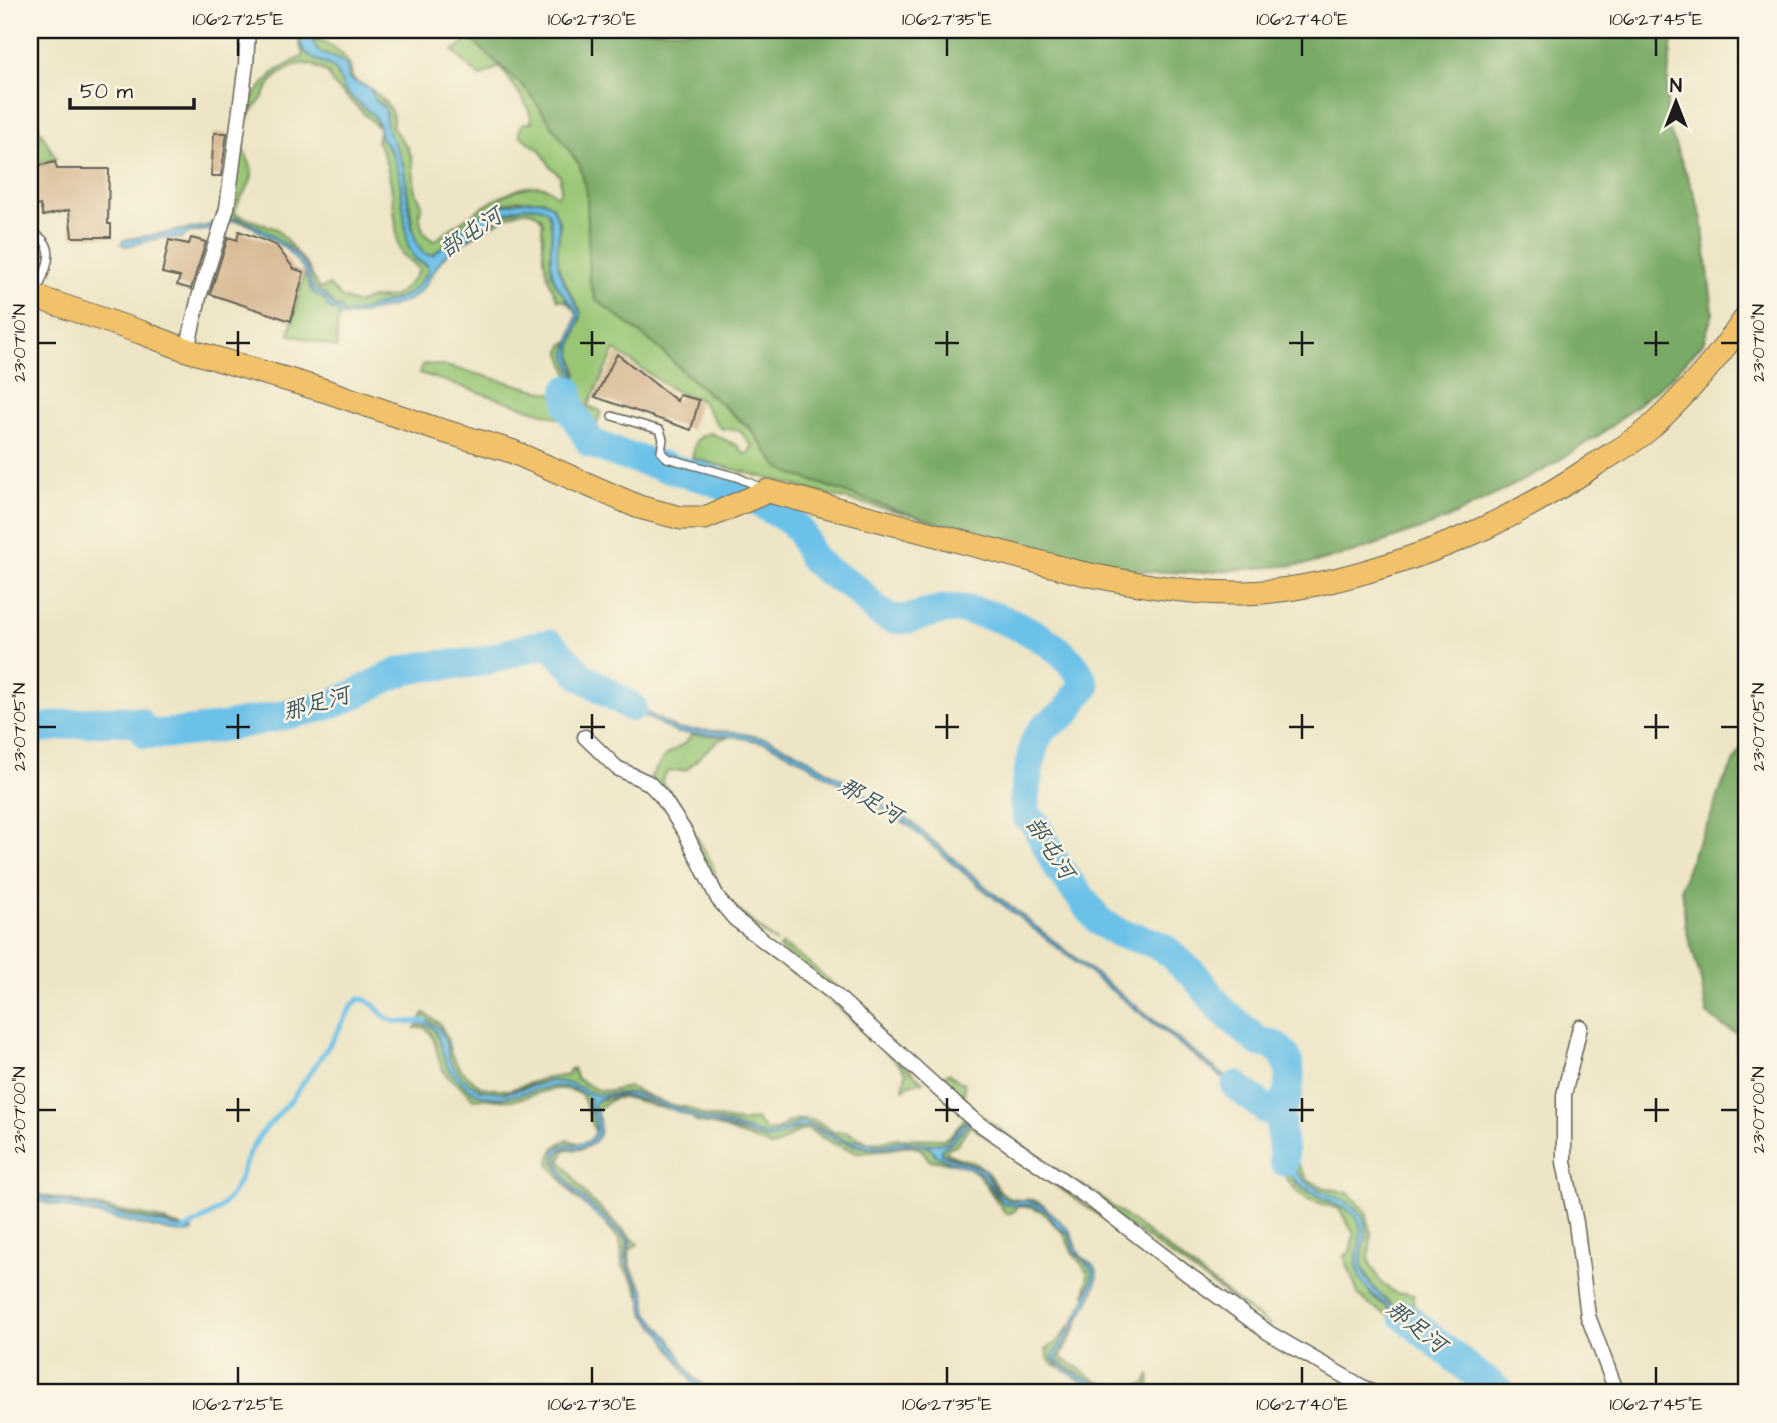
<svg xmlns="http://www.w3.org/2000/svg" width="1777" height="1423" font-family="'Architects Daughter','LXGW WenKai TC',sans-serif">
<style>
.green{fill:#99c674;stroke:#5a7148;stroke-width:2}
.forest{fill:#7aab66;stroke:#4b6441;stroke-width:2}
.water{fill:#6cc1e8;stroke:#446e82;stroke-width:2}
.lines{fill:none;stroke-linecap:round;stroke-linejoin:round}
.stream{stroke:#6cc1e8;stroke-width:5}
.river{stroke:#6cc1e8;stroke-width:30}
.building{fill:#d6b791}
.service-casing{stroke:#656257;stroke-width:10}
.minor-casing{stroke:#656257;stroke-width:17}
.trunk-casing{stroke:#656257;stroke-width:25}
.service{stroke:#fff;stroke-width:7}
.minor{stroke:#fff;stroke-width:14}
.trunk{stroke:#f2c26a;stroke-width:23}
.ticks{fill:none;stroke:#1c1c1c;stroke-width:2.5}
.labels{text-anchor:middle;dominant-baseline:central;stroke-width:5;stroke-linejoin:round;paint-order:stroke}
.water-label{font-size:23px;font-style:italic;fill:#385663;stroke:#fcf5e5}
.neatline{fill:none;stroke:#1c1c1c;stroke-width:2.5}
.ticks-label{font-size:18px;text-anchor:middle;fill:#1c1c1c}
</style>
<rect width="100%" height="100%" fill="#fcf5e5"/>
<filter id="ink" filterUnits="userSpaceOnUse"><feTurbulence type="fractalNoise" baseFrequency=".0143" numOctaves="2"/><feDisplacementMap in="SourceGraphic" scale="14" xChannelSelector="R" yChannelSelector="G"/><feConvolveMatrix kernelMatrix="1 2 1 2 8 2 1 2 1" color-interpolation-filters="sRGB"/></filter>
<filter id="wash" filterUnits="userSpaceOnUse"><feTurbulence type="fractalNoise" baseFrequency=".00686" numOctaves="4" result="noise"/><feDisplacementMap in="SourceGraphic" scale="28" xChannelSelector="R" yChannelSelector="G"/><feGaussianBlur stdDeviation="1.57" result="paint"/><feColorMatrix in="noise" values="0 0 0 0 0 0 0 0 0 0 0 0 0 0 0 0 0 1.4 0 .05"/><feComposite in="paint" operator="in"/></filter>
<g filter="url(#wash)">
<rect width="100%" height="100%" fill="#ede5c5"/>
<path class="green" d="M 252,30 L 256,30 L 250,101 L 273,73 L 303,56 L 298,37 L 299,30 C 300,55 317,57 335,69 L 346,92 L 374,116 L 379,128 L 332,83 L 328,73 C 318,68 309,61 297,65 C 290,68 280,73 274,79 C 268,84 267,91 263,97 C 252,112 238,124 242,145 C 244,156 253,163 252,175 C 251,190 237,195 235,214 L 277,229 L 308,266 L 319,289 L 329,285 L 342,298 L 358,304 C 368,298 372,298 384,298 C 399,298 411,282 419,271 C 415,261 402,259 399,248 C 396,241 397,233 396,226 C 392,196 392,168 377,141 L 379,133 L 398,165 L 408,246 L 418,261 L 429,267 C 423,296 394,299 371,307 C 361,311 355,314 343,314 L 341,308 L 334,306 L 328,298 L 314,289 L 307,269 L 285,245 L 237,218 L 228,219 Z
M 312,30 L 314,30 L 315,38 C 333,45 352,57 352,78 L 356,81 L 347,77 L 347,69 C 329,56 312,56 312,30 Z
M 460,30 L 468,30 L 471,39 L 528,91 L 580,166 L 587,193 L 589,280 L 596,299 L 659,348 L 685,374 L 751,430 L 778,467 L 858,497 L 911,515 L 852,501 L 692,458 L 696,441 L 702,436 L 711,433 L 738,446 L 744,454 L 748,453 L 753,445 L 749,443 C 737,425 742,432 720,428 L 700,399 L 679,393 L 662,383 L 615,350 L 588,406 L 601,411 L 595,430 L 583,426 L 569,401 L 569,391 L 577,375 L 571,349 L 581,317 L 580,310 L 559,271 L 557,255 L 560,223 L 552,206 L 543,200 L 517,200 L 496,206 L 470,221 L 433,255 L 424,254 L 415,240 L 403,163 L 386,128 L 386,114 L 383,105 L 375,100 L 370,88 C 382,98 397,110 392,127 L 407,147 L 412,158 L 415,191 L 422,204 C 417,217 421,235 434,241 C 457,225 521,173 549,189 C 552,191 554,194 557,196 L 561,190 L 560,176 L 550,166 L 540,150 L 523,138 L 519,133 L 522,124 L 532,122 C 529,101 511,84 500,66 L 480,77 L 453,51 L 465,42 L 464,34 Z
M 30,112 L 56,159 L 30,167 L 30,151 L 39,143 C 40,130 30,124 30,112 Z
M 523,207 L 542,207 L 547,210 C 556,231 548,249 551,270 C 554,287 567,298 577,311 L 564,300 L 558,300 C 547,279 543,263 543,240 C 543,233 541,229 543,223 C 531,190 482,235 465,241 L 501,215 Z
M 305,272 L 310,289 L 323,298 L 332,310 L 337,310 L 340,316 L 337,327 L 337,348 L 289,334 Z
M 568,342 L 567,353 L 573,377 L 565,397 L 569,412 L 577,424 L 419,373 L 423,364 L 446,366 L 561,396 L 568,373 L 561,352 L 563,345 Z
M 692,735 L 732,736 L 721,739 L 710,747 L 686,770 L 667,772 L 661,781 L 676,801 L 713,865 L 716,879 L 725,899 L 777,943 L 731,909 L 650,778 L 664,757 L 686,742 Z
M 782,944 L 804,959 L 851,999 L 863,1007 L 862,1009 L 869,1018 L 779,948 Z
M 788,966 L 806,974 L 923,1082 L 910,1084 L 903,1089 L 906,1073 L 900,1065 L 821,992 L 791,971 Z
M 424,1013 L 440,1024 L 447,1038 L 451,1054 L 460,1069 L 481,1087 L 509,1090 L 542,1079 L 569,1075 L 569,1070 L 573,1069 L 577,1079 L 597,1090 L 610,1091 L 629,1087 L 670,1105 L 686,1107 L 706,1116 L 741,1122 L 756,1119 C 760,1124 764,1132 772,1131 C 778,1131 782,1126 787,1123 C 803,1115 820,1120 833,1132 L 847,1132 L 869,1143 L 898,1138 L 944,1139 L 953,1133 L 965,1118 L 968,1119 L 947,1142 L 935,1144 L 902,1141 L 881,1145 L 845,1140 L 818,1126 L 799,1122 C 790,1127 780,1134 770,1135 C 757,1137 741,1128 729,1124 C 719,1121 708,1121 698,1117 C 677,1109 655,1096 633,1093 C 620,1091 608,1097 596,1095 C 579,1093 570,1080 551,1081 C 524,1083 507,1100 478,1089 C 466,1085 453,1071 449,1059 C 443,1042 443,1022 421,1019 Z
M 418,1024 C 439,1021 439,1043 444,1057 C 450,1072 462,1086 476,1093 C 518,1111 551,1066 590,1098 C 590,1101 589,1105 590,1108 C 592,1117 600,1120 595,1131 C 590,1122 585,1099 582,1096 C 561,1079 533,1098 512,1100 C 499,1102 486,1097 473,1099 C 466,1087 452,1084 445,1073 C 435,1059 439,1039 425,1027 L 415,1028 Z
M 949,1073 L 960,1082 L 964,1082 L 965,1103 L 976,1112 L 1078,1185 L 1081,1184 L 1096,1194 L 1270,1326 L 1030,1155 L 935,1081 Z
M 627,1096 L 672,1109 C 665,1108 656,1108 649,1105 C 628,1097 614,1092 597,1111 L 593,1105 L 598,1100 Z
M 1271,1114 L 1278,1121 L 1282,1159 L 1296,1182 L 1305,1190 L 1351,1212 L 1360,1222 L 1362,1228 L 1357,1266 L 1359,1273 L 1372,1296 L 1434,1343 L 1435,1354 L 1397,1321 L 1371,1306 L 1358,1294 L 1344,1256 L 1350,1252 L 1354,1234 L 1339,1209 L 1307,1199 L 1296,1190 L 1279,1169 L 1271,1134 Z
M 692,1118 L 765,1139 L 807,1126 C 834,1136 850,1149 880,1149 C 896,1149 908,1142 924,1146 C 932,1148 931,1150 936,1155 C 941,1160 955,1162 962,1164 L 929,1160 C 926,1156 924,1150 918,1148 C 904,1143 876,1155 857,1152 C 839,1148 823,1138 807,1129 C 792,1131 785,1143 772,1147 L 717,1126 L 696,1122 Z
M 970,1121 L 1143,1246 L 970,1126 L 956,1145 L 948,1148 L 947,1153 C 958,1159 972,1159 983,1168 C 993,1176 996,1191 1008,1197 C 1022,1205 1029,1193 1044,1206 L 1028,1201 L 1008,1201 L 1003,1199 L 983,1169 L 940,1152 Z
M 1283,1126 L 1295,1138 L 1297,1162 L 1308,1180 L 1323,1187 L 1348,1193 L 1366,1211 L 1371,1233 L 1369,1261 L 1381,1283 L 1397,1294 L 1406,1293 L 1414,1295 L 1413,1304 C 1425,1315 1432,1320 1434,1337 L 1376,1292 L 1361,1265 L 1366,1223 L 1360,1212 L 1305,1182 L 1290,1162 Z
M 568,1140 L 581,1144 L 560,1146 L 554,1159 L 555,1164 L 586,1206 L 575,1197 L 549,1164 C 550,1152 556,1142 568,1140 Z
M 590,1145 L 582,1149 L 564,1150 L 561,1161 L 587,1196 L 636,1242 L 638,1244 L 630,1250 C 629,1260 630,1266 635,1275 C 624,1263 629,1254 631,1241 C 612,1220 556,1185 558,1154 L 563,1148 Z
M 967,1166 L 982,1174 L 993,1193 L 1002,1202 L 1009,1205 L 1038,1207 L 1045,1210 L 1057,1226 L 1069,1234 L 1074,1251 L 1093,1270 L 1093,1278 L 1085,1296 L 1088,1273 L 1072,1252 L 1064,1234 L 1041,1211 L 1032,1207 L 1018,1207 L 1013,1212 L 1006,1214 L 978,1174 Z
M 30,1193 L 152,1217 L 182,1227 L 30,1194 Z
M 597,1215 L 628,1241 C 627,1246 624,1253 624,1258 C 626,1274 641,1282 640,1297 L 634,1282 L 622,1266 L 621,1246 L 619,1239 Z
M 1078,1323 C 1074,1335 1065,1345 1061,1357 C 1067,1363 1075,1365 1081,1370 C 1102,1387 1119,1390 1146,1384 L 1150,1374 L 1149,1393 L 1118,1393 L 1088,1380 L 1058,1361 L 1056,1357 Z
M 1070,1325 L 1053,1360 L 1059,1367 C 1048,1364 1049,1359 1046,1349 L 1058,1341 Z"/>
<path class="forest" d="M 468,30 L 1673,30 L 1667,88 L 1667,124 L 1694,193 L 1702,219 L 1713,313 L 1703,343 L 1670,378 L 1604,432 L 1544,470 L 1445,520 L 1355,552 L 1309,564 L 1192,573 L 1140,571 L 1018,545 L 959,530 L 858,497 L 795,475 L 778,467 L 751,429 L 685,373 L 659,348 L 595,299 L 589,280 L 587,193 L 580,166 L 528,91 L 471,39 Z
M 1747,738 L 1747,1066 L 1737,1052 L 1737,1033 L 1722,1026 L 1707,1014 L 1700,976 L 1686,929 L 1681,888 L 1693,852 L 1708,823 L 1724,781 Z"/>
<path class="water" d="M 299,30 L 312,30 C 312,59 327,52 347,64 L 349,79 L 370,88 L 375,100 L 386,110 C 384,135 395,140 402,162 C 411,191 404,230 424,254 L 433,255 C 466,226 479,206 526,201 C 536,200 543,199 552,206 C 566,231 553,244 559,270 C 563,286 575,299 581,314 L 571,349 L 576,379 L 569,395 L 571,406 L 583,426 L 577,424 L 569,412 L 565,397 L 573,377 L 567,353 L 577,314 C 570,298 555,290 552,271 C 548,249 557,233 547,210 C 518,196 488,224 466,240 C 459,245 451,249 445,256 C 432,269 428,287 412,298 C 400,305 354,318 340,316 L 337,310 L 330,309 L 323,298 L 312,292 L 304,269 L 285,248 L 248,224 L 237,221 L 227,222 L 228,219 C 252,216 294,248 307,268 C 310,274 311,282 314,289 L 325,295 L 333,306 L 341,308 L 344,314 C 355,314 361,310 371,307 C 400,298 410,298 428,272 L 427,265 L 415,259 L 408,246 L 400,178 L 392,152 L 381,137 L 378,123 L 374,116 L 346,92 L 335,69 C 315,56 300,61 299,30 Z
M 220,220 L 218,225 L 212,229 L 188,233 L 181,238 L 160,238 L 127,246 L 121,244 L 124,240 L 207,226 Z
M 598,684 L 614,695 L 677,729 L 733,732 L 768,739 L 798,753 L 910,821 L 986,887 L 1270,1112 L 1263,1110 L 983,889 L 908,825 L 796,757 L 767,743 L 732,736 L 677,733 L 612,699 L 596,688 Z
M 421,1019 L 426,1020 L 439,1028 L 446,1042 L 449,1059 L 455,1069 L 462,1078 L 480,1090 L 506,1093 L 551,1081 L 570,1083 L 596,1095 L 632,1093 L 684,1110 L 699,1117 L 769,1136 L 802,1121 L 845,1140 L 881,1145 L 902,1141 L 935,1144 L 947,1142 L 968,1119 L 970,1121 L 953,1141 L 941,1149 L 941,1154 L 983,1169 L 996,1191 L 1008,1201 L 1028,1201 L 1044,1206 L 1070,1231 L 1080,1255 L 1096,1268 C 1103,1293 1064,1336 1057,1359 C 1069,1376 1101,1382 1118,1393 C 1101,1393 1060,1372 1052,1357 C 1064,1338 1094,1293 1093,1270 L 1074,1251 L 1069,1234 L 1057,1226 L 1045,1210 L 1031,1205 L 1009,1205 L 1002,1202 L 980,1172 L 936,1156 L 930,1147 L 907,1144 L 880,1149 L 859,1146 L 836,1140 L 807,1126 L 795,1128 L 775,1138 L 765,1139 C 754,1136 744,1132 733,1129 C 721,1125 708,1124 696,1119 C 675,1111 610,1080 593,1105 C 600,1118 606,1139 587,1146 C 580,1149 571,1147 563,1148 L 558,1154 C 556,1185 612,1220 631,1241 L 627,1253 L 628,1265 L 644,1289 L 648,1313 L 670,1339 L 693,1377 L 703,1385 L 708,1393 L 704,1393 L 692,1382 L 661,1333 L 645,1315 L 639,1286 L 624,1263 L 628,1241 C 605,1222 552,1184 555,1151 L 560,1146 C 567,1143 575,1145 583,1143 C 603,1137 595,1118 589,1105 L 590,1098 C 551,1066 517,1111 476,1093 C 465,1087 451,1075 446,1063 C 439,1048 441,1021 418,1024 Z
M 1278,1121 C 1288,1131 1286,1157 1296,1171 C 1313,1195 1342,1193 1358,1211 C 1376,1230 1358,1248 1362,1267 C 1369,1295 1412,1320 1434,1337 L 1434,1343 C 1423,1334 1411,1325 1400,1316 C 1382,1301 1359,1291 1357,1264 C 1356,1248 1367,1231 1356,1217 C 1351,1210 1341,1207 1333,1203 C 1291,1182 1276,1173 1278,1121 Z
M 30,1194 L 194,1231 L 186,1233 L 173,1232 L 30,1199 Z"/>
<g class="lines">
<path class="stream" d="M 183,1231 L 217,1211 L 229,1198 L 239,1181 L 248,1155 L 260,1135 L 292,1099 L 334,1038 L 351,1007 L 359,999 C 376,999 377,1015 391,1020 C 401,1024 415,1021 425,1021"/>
<path class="river" d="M 568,390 L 570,408 L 591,443 L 622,455 L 708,479 L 740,492
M 761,503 C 772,511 788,517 797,527 C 804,534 806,547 811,556 C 821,571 844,579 858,591 C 867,599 874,611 886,616 C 906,626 927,610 948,609 C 991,607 1073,643 1085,687 L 1075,697 L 1068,711 L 1045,727 L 1037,737 L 1033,748 L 1026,785 L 1024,804 L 1027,816 L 1036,825 L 1058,868 L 1100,922 L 1119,933 L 1151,942 L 1165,949 L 1196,977 L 1221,1009 L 1259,1042 L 1273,1045 L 1280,1050 L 1286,1057 L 1290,1074 L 1288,1095 L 1279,1112
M 30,731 C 64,724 103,718 138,722 L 147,734 C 190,734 231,726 274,717 C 293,713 313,710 331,704 C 357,697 378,679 404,671 C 432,662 457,667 483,661 C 507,656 526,645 550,644 L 580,675 L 632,707
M 1236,1086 L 1267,1110 L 1279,1112 L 1284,1161
M 1404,1316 L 1469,1369 L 1502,1393"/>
</g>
<g id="blocks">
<path class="building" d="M 214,133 L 227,133 L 221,176 L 211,176 Z
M 55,162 L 57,169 L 109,169 L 108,224 L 111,224 L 111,237 L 72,237 L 69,210 L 43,216 L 40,205 L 30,208 L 30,168 Z
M 239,231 L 276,245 L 294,269 L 304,272 L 291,321 L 210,294 L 228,237 L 237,240 Z
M 191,238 L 206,242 L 191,289 L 177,285 L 180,277 L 162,273 L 169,240 L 189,244 Z
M 617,354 L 677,401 L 679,395 L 699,400 L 691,430 L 595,397 Z"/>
</g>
</g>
<g filter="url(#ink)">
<use href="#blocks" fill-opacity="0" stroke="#656257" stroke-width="2"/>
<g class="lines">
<defs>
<path id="service" d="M 30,232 C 62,244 45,269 37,293
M 612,416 L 660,430 L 663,439 L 661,452 L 667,458 L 737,477 L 762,488"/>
<path id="minor" d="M 187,350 L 199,297 L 227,208 L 246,64 L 248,30
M 585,737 L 617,768 L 649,783 L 662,797 L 685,832 L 718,899 L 735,919 L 833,993 L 954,1103 L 974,1120 L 1090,1199 L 1186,1273 L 1269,1333 L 1373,1393
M 1580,1027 L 1564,1095 L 1564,1162 L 1576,1223 L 1588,1316 L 1617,1393"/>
<path id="trunk" d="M 30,295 L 140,332 L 187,350 L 326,391 L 433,428 L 511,451 L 639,507 L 681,518 L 705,518 L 768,491 L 1081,573 C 1134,584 1189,594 1243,593 C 1287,592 1327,583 1368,571 C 1453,547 1519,515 1593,466 C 1611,454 1634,443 1650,428 C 1687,394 1719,357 1747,316"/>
</defs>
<use href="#service" class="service-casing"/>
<use href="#minor" class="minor-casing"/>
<use href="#trunk" class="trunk-casing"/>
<use href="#service" class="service"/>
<use href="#minor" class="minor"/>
<use href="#trunk" class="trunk"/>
</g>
</g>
<path class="ticks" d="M 238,38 L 238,56M 592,38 L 592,56M 947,38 L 947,56M 1302,38 L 1302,56M 1656,38 L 1656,56M 238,331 L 238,356M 592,331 L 592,356M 947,331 L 947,356M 1302,331 L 1302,356M 1656,331 L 1656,356M 38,343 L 56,343M 226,343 L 250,343M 580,343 L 605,343M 935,343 L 959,343M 1289,343 L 1314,343M 1644,343 L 1669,343M 1721,343 L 1738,343M 238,714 L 238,739M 592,714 L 592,739M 947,714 L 947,739M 1302,714 L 1302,739M 1656,714 L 1656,739M 38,727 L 56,727M 226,727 L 250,727M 580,727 L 605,727M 935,727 L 959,727M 1289,727 L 1314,727M 1644,727 L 1669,727M 1721,727 L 1738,727M 238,1098 L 238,1122M 592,1098 L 592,1122M 947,1098 L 947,1122M 1302,1098 L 1302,1122M 1656,1098 L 1656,1122M 38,1110 L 56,1110M 226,1110 L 250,1110M 580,1110 L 605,1110M 935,1110 L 959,1110M 1289,1110 L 1314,1110M 1644,1110 L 1669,1110M 1721,1110 L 1738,1110M 238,1367 L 238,1384M 592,1367 L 592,1384M 947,1367 L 947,1384M 1302,1367 L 1302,1384M 1656,1367 L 1656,1384"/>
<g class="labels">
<g class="water-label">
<text transform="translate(471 233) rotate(-34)">部屯河</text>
<text transform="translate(316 704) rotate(-16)">那足河</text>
<text transform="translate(870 801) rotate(30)">那足河</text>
<text transform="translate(1050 848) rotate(57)">部屯河</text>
<text transform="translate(1416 1327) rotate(38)">那足河</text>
</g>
</g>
<rect width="1777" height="1423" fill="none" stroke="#fcf5e5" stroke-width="77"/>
<g transform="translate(1676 102)" stroke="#fcf5e5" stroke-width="5" paint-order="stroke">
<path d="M0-5L12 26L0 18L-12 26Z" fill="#1c1c1c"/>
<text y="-10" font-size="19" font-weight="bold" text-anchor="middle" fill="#1c1c1c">N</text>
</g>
<path d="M70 98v10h124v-10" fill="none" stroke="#1c1c1c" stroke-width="3.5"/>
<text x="80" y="98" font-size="21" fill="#1c1c1c" stroke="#fcf5e5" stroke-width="5" paint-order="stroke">50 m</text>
<rect x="38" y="38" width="1700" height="1346" class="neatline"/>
<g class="ticks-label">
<text x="238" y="25">106°27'25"E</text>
<text x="592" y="25">106°27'30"E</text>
<text x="947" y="25">106°27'35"E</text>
<text x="1302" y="25">106°27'40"E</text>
<text x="1656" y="25">106°27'45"E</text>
<text transform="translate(19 343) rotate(-90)" y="6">23°07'10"N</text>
<text transform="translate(1758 343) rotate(-90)" y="6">23°07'10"N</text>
<text transform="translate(19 727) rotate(-90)" y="6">23°07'05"N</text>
<text transform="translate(1758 727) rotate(-90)" y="6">23°07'05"N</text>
<text transform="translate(19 1110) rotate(-90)" y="6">23°07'00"N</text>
<text transform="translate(1758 1110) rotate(-90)" y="6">23°07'00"N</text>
<text x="238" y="1410">106°27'25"E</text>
<text x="592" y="1410">106°27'30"E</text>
<text x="947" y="1410">106°27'35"E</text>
<text x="1302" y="1410">106°27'40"E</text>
<text x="1656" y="1410">106°27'45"E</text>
</g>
</svg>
